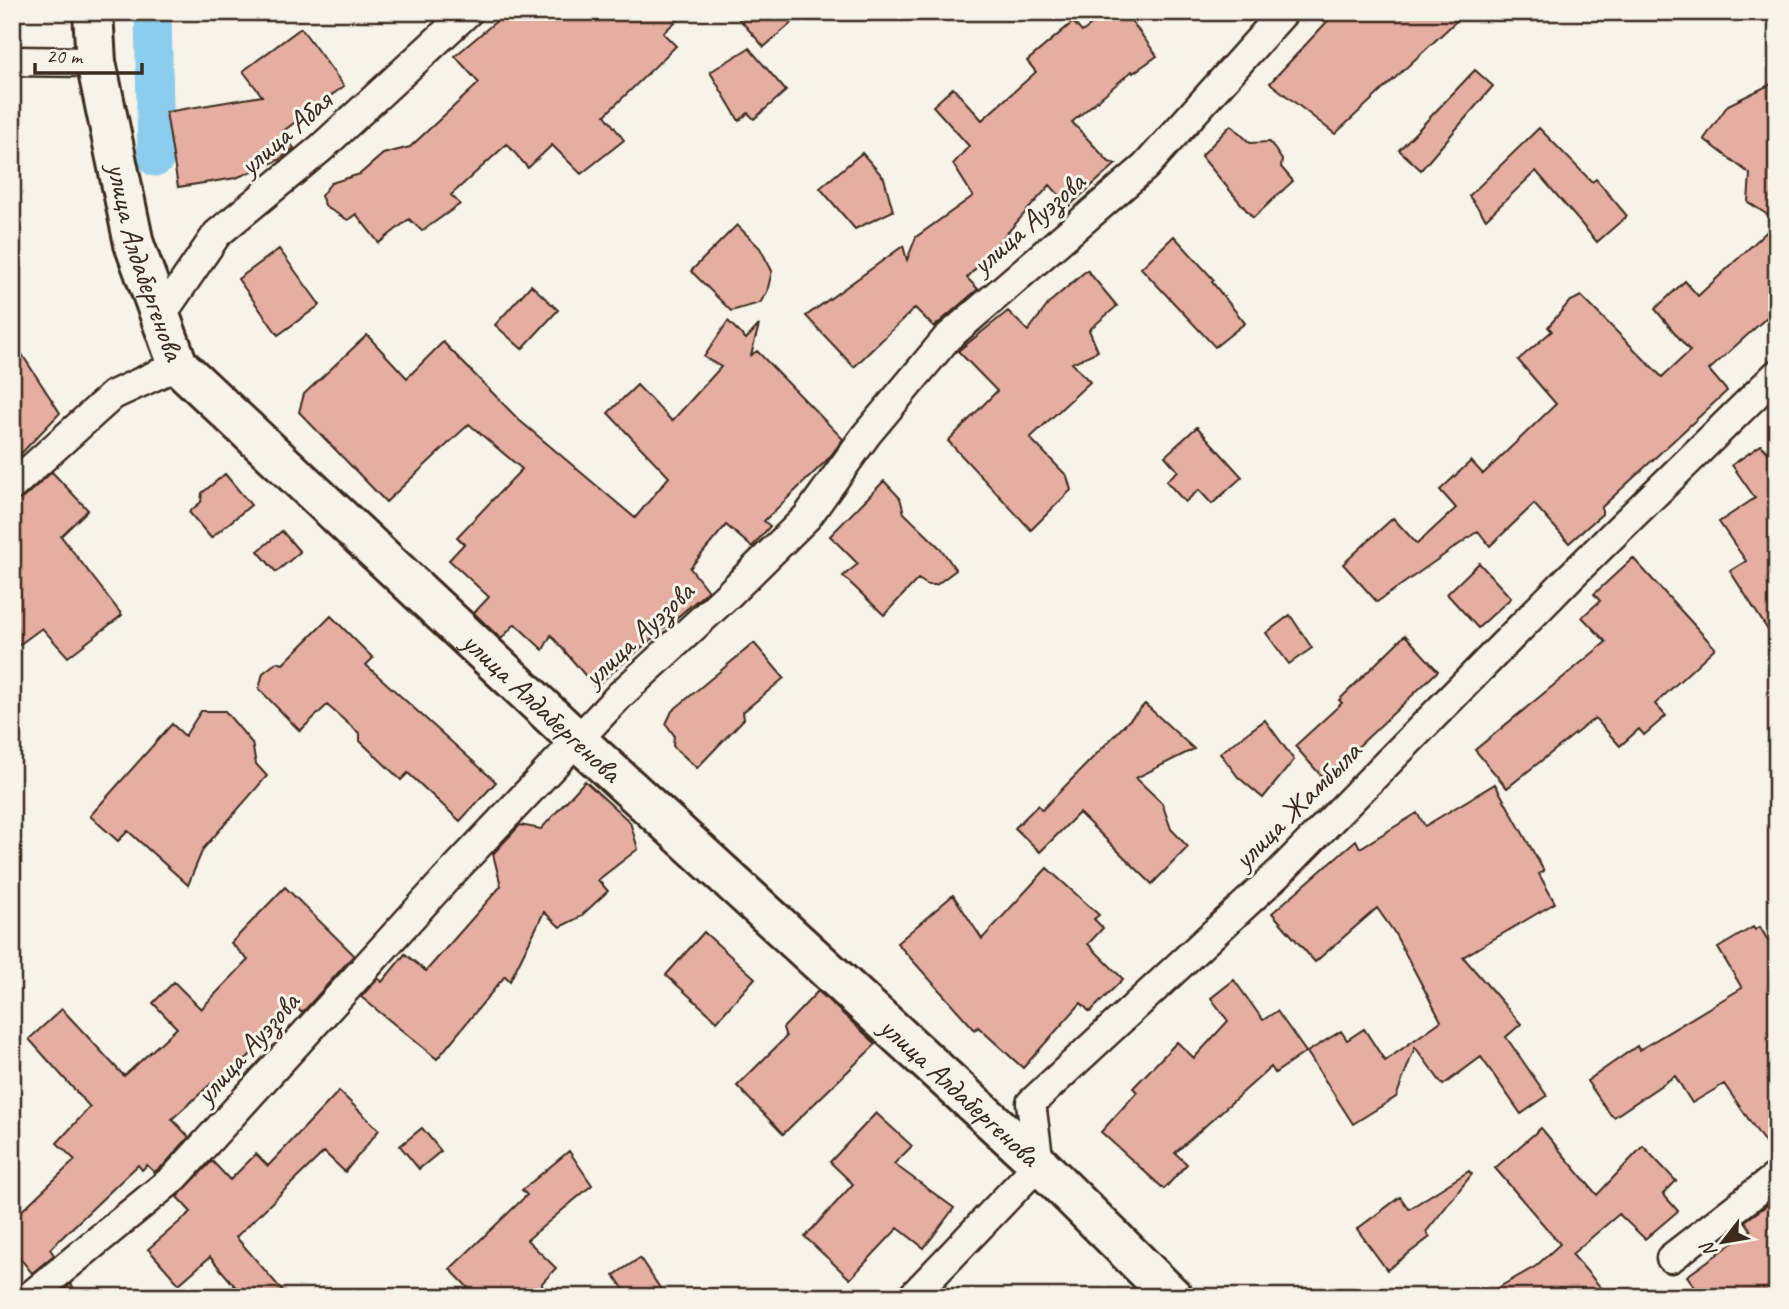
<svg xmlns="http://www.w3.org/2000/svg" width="1789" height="1309" font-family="Caveat,sans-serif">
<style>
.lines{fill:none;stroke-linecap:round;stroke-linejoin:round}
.canal{stroke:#8ccded;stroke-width:37}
.building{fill:#e6ada1;stroke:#3b2a1e;stroke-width:2}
.minor-casing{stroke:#3b2a1e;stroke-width:33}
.secondary-casing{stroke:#3b2a1e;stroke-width:44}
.minor{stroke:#f7f3e8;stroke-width:28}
.secondary{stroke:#f7f3e8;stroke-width:38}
.labels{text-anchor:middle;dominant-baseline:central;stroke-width:6;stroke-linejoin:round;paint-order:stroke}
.street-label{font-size:30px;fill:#3b2a1e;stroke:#f7f3e8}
</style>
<rect width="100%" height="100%" fill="#f7f3e8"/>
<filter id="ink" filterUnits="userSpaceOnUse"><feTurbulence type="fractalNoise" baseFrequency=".0143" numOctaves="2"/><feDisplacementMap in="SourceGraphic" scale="14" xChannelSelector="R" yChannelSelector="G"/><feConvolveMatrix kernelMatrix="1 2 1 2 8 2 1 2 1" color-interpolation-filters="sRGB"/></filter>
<g filter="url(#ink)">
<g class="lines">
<path class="canal" d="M 153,12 L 156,158"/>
</g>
<path class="building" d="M 507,12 L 686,12 L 663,33 L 676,46 L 605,115 L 624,140 L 581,174 L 552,145 L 528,168 L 507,144 L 451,195 L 460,204 L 422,231 L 409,219 L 379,243 L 356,214 L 348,220 L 326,207 L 321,196 L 331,183 L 360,174 L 383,154 L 410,147 L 479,83 L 455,56 Z
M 733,12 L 804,12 L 764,47 Z
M 1109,12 L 1125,12 L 1157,56 L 1133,73 L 1132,71 L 1072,122 L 1109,162 L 1116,164 L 1069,206 L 1050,185 L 967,278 L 978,289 L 934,327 L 915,308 L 854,367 L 806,316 L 903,246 L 907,260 L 916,237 L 973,196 L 953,164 L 969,146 L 933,106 L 953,88 L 982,120 L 1036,72 L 1027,61 L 1073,22 L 1082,32 Z
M 1336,12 L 1466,12 L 1335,134 L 1270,83 Z
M 301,28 L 344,86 L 282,132 L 294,148 L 279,160 L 236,178 L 178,187 L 166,112 L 262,96 L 243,71 Z
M 749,48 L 786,91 L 754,119 L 748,113 L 739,121 L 710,72 Z
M 1475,70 L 1493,86 L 1421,170 L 1399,150 Z
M 1777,81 L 1777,221 L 1748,202 L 1750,174 L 1704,139 L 1728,105 Z
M 1231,125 L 1250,143 L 1270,142 L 1282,160 L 1281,167 L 1293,181 L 1253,218 L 1201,156 Z
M 1539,128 L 1592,182 L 1596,179 L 1627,216 L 1597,242 L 1536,171 L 1486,219 L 1469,196 Z
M 862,153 L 884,178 L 893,211 L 855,229 L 820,188 Z
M 1777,222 L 1777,308 L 1709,370 L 1727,391 L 1602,507 L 1602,514 L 1569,543 L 1534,504 L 1490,546 L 1478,531 L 1377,602 L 1343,564 L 1393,518 L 1417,544 L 1456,508 L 1440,490 L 1471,461 L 1483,474 L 1556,404 L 1518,360 L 1552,331 L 1548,327 L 1569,302 L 1581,296 L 1662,377 L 1690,351 L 1655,309 L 1685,281 L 1698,296 Z
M 737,225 L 760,248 L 772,271 L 767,292 L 760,303 L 731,311 L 691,271 Z
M 1174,236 L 1214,280 L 1212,282 L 1245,323 L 1215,347 L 1141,268 Z
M 279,249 L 320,305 L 278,335 L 238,279 Z
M 1087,270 L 1117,306 L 1089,330 L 1098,351 L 1072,363 L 1090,382 L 1030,438 L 1067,476 L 1071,490 L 1031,530 L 948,441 L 997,391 L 958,351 L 1008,311 L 1028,331 L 1050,302 Z
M 531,285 L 558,310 L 522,349 L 495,325 Z
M 728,321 L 746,339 L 759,325 L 751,355 L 757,351 L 843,439 L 829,458 L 764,521 L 770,526 L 752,547 L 726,525 L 690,568 L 708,591 L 595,687 L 551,635 L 543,650 L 515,624 L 501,639 L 474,613 L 489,597 L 449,560 L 464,544 L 457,537 L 522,469 L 469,424 L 386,502 L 299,412 L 304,394 L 367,335 L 407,378 L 443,342 L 519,420 L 635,518 L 669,477 L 608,413 L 637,385 L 672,421 L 721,367 L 704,357 Z
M 12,339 L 60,413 L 12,463 Z
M 1197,427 L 1242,477 L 1212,504 L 1199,490 L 1185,502 L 1166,481 L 1178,471 L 1165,456 Z
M 1761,445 L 1777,462 L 1777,644 L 1730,571 L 1746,561 L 1719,522 L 1755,498 L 1732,465 Z
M 52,472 L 88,510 L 61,536 L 122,615 L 68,657 L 42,628 L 12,650 L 12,502 L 23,498 Z
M 225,474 L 251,505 L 211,538 L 189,512 L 201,502 L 202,493 Z
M 884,481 L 900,498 L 904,513 L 941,549 L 956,570 L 936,585 L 928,585 L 918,579 L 884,615 L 843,576 L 858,564 L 830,536 Z
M 282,531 L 300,552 L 276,572 L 258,551 Z
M 1633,558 L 1715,648 L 1655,704 L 1666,716 L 1644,735 L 1639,729 L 1620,746 L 1595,718 L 1507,788 L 1475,750 L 1606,642 L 1582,617 L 1600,601 L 1594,594 Z
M 1479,563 L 1511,598 L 1478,628 L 1447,594 Z
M 1290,615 L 1312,648 L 1289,664 L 1266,633 Z
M 331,616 L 373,658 L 366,665 L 496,782 L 460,821 L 408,773 L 401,780 L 360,741 L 360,734 L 327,705 L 300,731 L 259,689 L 263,673 L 277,662 L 283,664 Z
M 1405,635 L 1438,671 L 1324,779 L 1295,746 L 1342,703 L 1339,700 Z
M 754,643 L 784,678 L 743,712 L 744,719 L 697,768 L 673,746 L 674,735 L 666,724 L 672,711 Z
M 1145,704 L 1194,749 L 1136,778 L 1162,803 L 1171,829 L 1188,847 L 1152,884 L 1079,813 L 1040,852 L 1015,828 L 1038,805 L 1042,810 Z
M 201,711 L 225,711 L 252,743 L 256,764 L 267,776 L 203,849 L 188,885 L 128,831 L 118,841 L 90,816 L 172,724 L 185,736 Z
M 1265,720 L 1294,760 L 1263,798 L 1238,777 L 1220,753 Z
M 585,781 L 630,822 L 638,849 L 598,880 L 608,891 L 580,917 L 560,927 L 544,912 L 510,981 L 505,976 L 437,1059 L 361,997 L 378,978 L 382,982 L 405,954 L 426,971 L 501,886 L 493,854 L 520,825 L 541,829 Z
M 1495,784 L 1544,871 L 1539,874 L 1555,903 L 1463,957 L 1521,1024 L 1506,1037 L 1547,1096 L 1521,1114 L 1481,1057 L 1443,1085 L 1415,1047 L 1396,1097 L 1353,1124 L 1307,1052 L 1341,1031 L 1347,1040 L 1364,1029 L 1385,1061 L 1441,1021 L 1394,932 L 1377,908 L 1315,962 L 1272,913 L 1356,840 L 1360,848 L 1417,813 L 1425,826 Z
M 1047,868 L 1099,915 L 1094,919 L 1103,928 L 1088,944 L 1123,979 L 1090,1012 L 1081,1003 L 1023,1068 L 978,1027 L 975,1030 L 897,943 L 953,895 L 982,939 Z
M 285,887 L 354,955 L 302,1013 L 297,1008 L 217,1088 L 212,1083 L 172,1119 L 189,1137 L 164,1165 L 154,1172 L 147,1165 L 142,1170 L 138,1165 L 50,1249 L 54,1255 L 32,1273 L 12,1248 L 12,1220 L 75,1160 L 57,1143 L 90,1107 L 29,1039 L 62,1009 L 124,1076 L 177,1028 L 153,1003 L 174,982 L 201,1009 L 248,960 L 231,943 Z
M 1753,927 L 1755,930 L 1760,927 L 1777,956 L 1777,1160 L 1724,1084 L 1692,1103 L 1675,1076 L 1614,1117 L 1610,1114 L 1587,1081 L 1637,1046 L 1639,1050 L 1742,988 L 1718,948 Z
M 704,932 L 755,978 L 717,1021 L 666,975 Z
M 1234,980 L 1263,1020 L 1277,1011 L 1306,1052 L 1275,1073 L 1271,1067 L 1175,1153 L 1187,1164 L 1164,1189 L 1101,1132 L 1137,1092 L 1133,1088 L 1177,1042 L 1194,1058 L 1228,1021 L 1211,998 Z
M 818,991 L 876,1044 L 783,1134 L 737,1086 L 786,1037 L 783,1028 Z
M 339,1091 L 379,1130 L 345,1172 L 324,1152 L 236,1237 L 288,1297 L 244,1297 L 210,1257 L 179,1284 L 148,1249 L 191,1212 L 177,1197 L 212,1161 L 230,1180 L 256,1154 L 268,1166 Z
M 876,1113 L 912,1146 L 894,1164 L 954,1208 L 924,1248 L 898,1228 L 850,1279 L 805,1237 L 853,1184 L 830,1162 Z
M 422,1128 L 441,1151 L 419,1169 L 400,1146 Z
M 1541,1128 L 1597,1195 L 1643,1146 L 1676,1181 L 1663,1194 L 1678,1211 L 1645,1239 L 1619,1214 L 1572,1254 L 1609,1297 L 1482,1297 L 1536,1266 L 1560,1244 L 1495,1168 Z
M 569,1151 L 592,1185 L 527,1240 L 556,1268 L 542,1283 L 543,1297 L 477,1297 L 450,1269 L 527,1195 L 522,1190 Z
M 1469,1171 L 1472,1174 L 1426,1232 L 1430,1237 L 1387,1270 L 1357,1229 L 1400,1197 L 1409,1209 Z
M 1777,1198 L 1777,1297 L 1702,1297 L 1687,1276 L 1751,1230 L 1745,1221 Z
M 640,1258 L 666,1297 L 629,1297 L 614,1275 Z
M 71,1284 L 80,1297 L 55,1297 Z"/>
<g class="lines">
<defs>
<path id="minor" d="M 12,61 L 96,62
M 160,317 L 217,234 L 320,149 L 468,12
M 12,486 L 113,395 L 178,365
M 1671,1258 L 1777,1176
M 29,1297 L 175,1177 L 445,880 L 620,695 L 728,595 L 807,517 L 866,435 L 947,338 L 1145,167 L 1284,12
M 912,1297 L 1039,1164 L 1031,1103 L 1281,871 L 1570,577 L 1777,374"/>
<g id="secondary">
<path id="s1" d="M 93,12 L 96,62 L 134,244 L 178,365 L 577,740 L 1039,1164 L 1173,1297"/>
</g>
</defs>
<use href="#minor" class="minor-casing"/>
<use href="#secondary" class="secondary-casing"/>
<use href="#minor" class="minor"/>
<use href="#secondary" class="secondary"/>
</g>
</g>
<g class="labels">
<g class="street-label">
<text transform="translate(285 133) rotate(-41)">улица Абая</text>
<text transform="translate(1028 223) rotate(-41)">улица Ауэзова</text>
<text stroke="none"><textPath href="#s1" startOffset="256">улица Алдабергенова</textPath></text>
<text transform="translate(638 634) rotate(-43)">улица Ауэзова</text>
<text stroke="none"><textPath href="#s1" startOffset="864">улица Алдабергенова</textPath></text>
<text transform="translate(1297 805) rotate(-45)">улица Жамбыла</text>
<text transform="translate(247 1048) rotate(-48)">улица Ауэзова</text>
<text stroke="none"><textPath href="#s1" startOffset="1432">улица Алдабергенова</textPath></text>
</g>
</g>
<rect width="1789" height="1309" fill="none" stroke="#f7f3e8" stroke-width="42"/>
<rect x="21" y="21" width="1747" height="1267" fill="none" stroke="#3b2a1e" stroke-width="2.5" filter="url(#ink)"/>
<g transform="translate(1723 1242) rotate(239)" stroke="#f7f3e8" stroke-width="5" paint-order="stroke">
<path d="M0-5L12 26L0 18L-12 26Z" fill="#3b2a1e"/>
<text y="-10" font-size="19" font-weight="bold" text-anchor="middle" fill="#3b2a1e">N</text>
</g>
<path d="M35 63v10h107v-10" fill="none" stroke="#3b2a1e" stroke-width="3.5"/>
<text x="46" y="63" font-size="21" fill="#3b2a1e" stroke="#f7f3e8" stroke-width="5" paint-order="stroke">20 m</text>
</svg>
